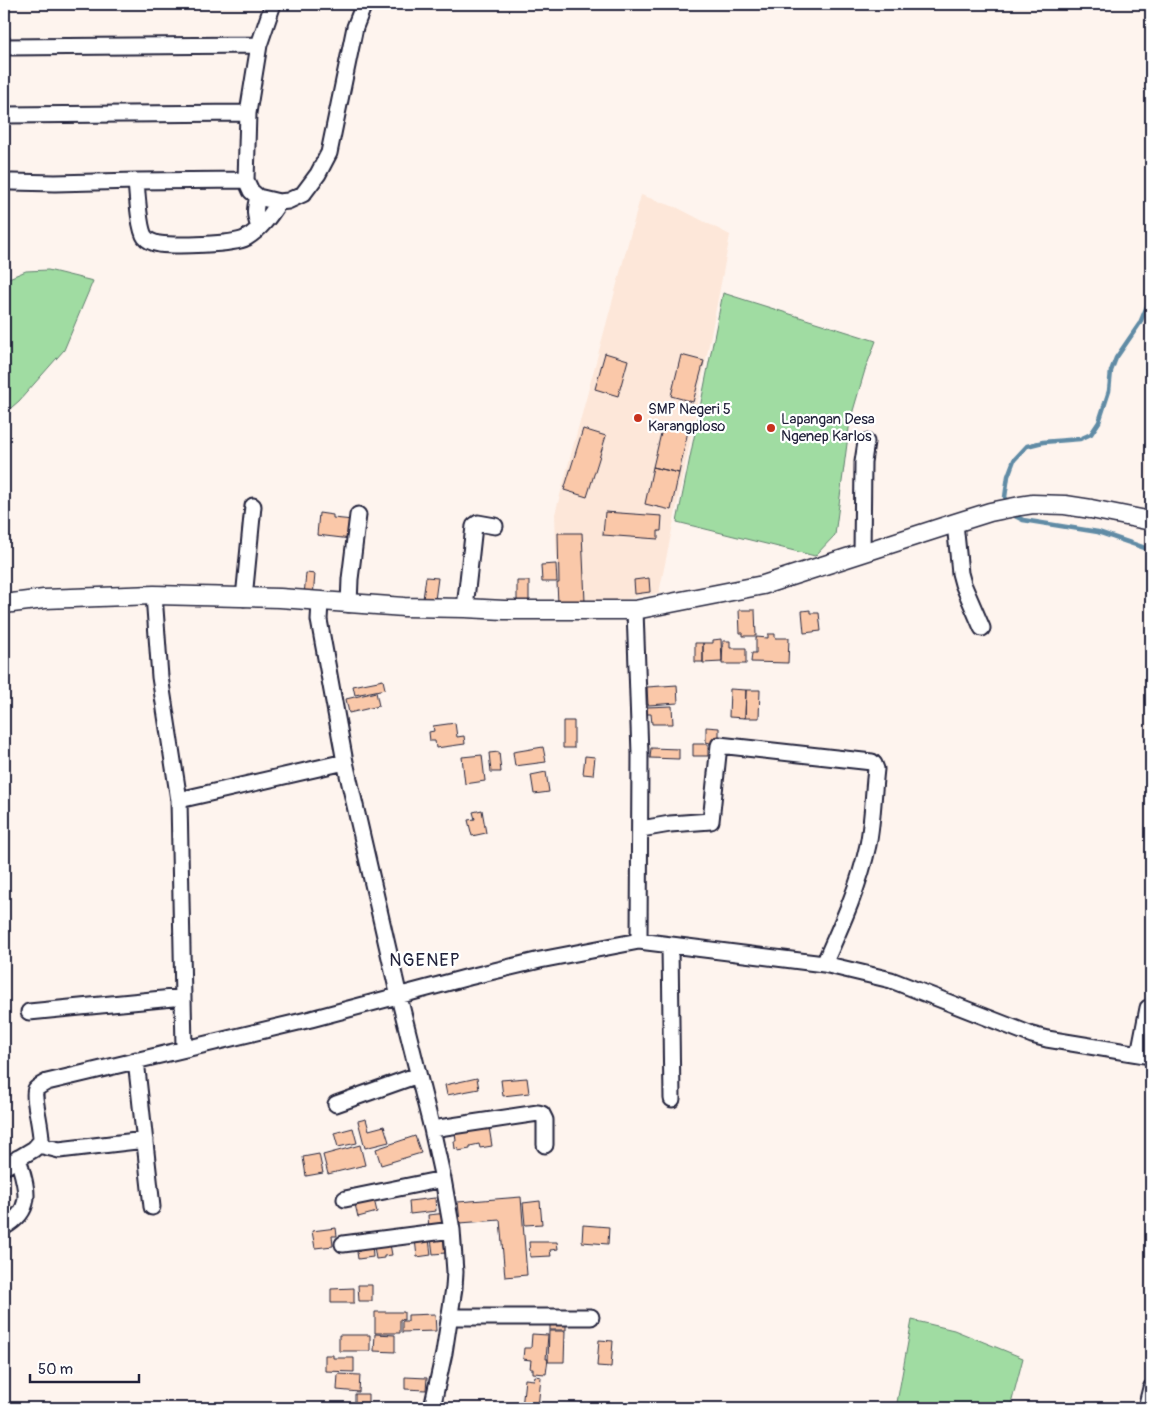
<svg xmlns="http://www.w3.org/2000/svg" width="1155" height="1412" font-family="Pangolin,sans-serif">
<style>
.built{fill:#fde7d9}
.green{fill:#a0dca2;stroke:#617f6e}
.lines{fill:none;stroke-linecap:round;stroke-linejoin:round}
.stream{stroke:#608ba5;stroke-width:4.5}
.building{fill:#fac8a9;stroke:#22223b}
.minor-casing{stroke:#22223b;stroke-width:19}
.tertiary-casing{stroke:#22223b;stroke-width:21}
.minor{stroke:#fff;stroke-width:15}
.tertiary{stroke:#fff;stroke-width:18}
.poi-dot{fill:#c8321e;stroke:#fff;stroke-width:2}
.labels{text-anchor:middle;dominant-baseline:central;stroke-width:4.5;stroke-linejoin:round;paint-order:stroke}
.poi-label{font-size:15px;fill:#22223b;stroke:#fff;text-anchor:start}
.quarter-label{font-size:18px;letter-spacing:1px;fill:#22223b;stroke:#fff}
</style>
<rect width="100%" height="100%" fill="#fef4ee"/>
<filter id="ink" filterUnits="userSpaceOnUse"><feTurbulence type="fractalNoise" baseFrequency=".02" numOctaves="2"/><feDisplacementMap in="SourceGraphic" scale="10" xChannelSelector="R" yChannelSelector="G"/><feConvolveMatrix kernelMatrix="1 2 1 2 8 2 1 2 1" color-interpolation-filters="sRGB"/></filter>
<g filter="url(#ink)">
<path class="built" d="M 641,195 L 678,208 L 730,235 L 723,273 L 687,457 L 659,593 L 626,599 L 558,605 L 555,514 Z"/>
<path class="green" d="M 48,270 L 93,281 L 64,350 L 19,401 L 4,414 L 4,280 L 26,271 Z
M 723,293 L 876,341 L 865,370 L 850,421 L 835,535 L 815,556 L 677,522 Z
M 912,1320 L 954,1330 L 1023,1358 L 1010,1408 L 896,1408 Z"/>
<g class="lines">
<path class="stream" d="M 1009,505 L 1005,497 L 1008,476 L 1014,460 L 1027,446 L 1043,442 L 1080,439 L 1091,434 L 1099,422 L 1109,391 L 1111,371 L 1116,358 L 1140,323 L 1151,297
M 1013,512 L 1015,516 L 1023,520 L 1098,532 L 1151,550"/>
</g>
<path class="building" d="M 605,353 L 628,360 L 618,396 L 595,389 Z
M 681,355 L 704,361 L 693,402 L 671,396 Z
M 663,425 L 688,431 L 679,473 L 653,467 Z
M 583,429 L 606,436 L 587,497 L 564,490 Z
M 653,467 L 679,473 L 671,510 L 645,504 Z
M 605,512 L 662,516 L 661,531 L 658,531 L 658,539 L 603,535 Z
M 319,513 L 333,515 L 333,518 L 353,520 L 351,539 L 317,535 Z
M 558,533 L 582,533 L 585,602 L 558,603 L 557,583 L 559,583 Z
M 556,564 L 557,582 L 542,582 L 541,565 Z
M 306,573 L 315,574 L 313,597 L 304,596 Z
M 426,577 L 438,578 L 435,600 L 423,599 Z
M 649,578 L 650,592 L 635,594 L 634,580 Z
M 517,581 L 529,581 L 529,605 L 517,605 Z
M 739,610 L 755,610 L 756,636 L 743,636 L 743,633 L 740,633 Z
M 810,610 L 810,613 L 819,613 L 821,631 L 804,633 L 802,611 Z
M 768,634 L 775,634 L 775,638 L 789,638 L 788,663 L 751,662 L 752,653 L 756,653 L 756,637 L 768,638 Z
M 721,639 L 722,662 L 703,663 L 703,643 L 713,643 L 713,640 Z
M 723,641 L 730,641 L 730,648 L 746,648 L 746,664 L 722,664 Z
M 695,643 L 703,643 L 703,662 L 695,662 Z
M 383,680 L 385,689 L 355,695 L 353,686 Z
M 677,685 L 678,703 L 648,705 L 647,687 Z
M 730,689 L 746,690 L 745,718 L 729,717 Z
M 746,690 L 760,690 L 759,718 L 745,718 Z
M 376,692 L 379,706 L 349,713 L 346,699 Z
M 672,706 L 673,724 L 652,724 L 651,714 L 647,714 L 647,707 Z
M 563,721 L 574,721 L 574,748 L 563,748 Z
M 455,723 L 457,737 L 464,736 L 465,744 L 436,748 L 435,741 L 430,741 L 429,732 L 434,731 L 433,726 Z
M 706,727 L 719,728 L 719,745 L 710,745 L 710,743 L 706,742 Z
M 693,744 L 708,744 L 708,756 L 693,756 Z
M 543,747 L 546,762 L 515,766 L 513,752 Z
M 651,748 L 679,749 L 679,759 L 650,758 Z
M 499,752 L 501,772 L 491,772 L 489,753 Z
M 482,755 L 485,781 L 465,784 L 462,757 Z
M 585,756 L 595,757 L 593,775 L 583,774 Z
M 546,772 L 549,792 L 534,794 L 531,775 Z
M 482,810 L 486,833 L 472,836 L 468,820 L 475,819 L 473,812 Z
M 477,1078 L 479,1089 L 447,1095 L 445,1085 Z
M 527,1078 L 529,1093 L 503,1096 L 501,1080 Z
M 366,1119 L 369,1130 L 384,1126 L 389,1142 L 365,1148 L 358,1121 Z
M 489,1127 L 492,1146 L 480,1148 L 479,1144 L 470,1146 L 470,1149 L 458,1151 L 458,1148 L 455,1149 L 454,1141 L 456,1141 L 455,1132 Z
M 353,1128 L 357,1143 L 338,1147 L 334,1133 Z
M 415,1136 L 421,1153 L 381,1165 L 376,1149 Z
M 360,1145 L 365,1165 L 328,1174 L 323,1155 Z
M 319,1154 L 323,1173 L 306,1176 L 303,1157 Z
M 373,1195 L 377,1212 L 358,1217 L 354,1200 Z
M 521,1197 L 527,1275 L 505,1277 L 500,1220 L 460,1223 L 458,1202 Z
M 435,1198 L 436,1211 L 410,1214 L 409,1201 Z
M 540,1201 L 542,1224 L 525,1225 L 523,1203 Z
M 447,1213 L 448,1228 L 429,1230 L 428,1215 Z
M 583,1225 L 609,1227 L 608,1244 L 582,1242 Z
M 336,1228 L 337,1236 L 332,1236 L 333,1246 L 315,1248 L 312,1231 Z
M 443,1237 L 445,1253 L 433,1254 L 431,1238 Z
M 415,1239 L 429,1239 L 431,1255 L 417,1257 Z
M 529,1242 L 557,1242 L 558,1249 L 550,1250 L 551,1256 L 530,1257 Z
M 372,1244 L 373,1257 L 358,1259 L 357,1252 L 360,1251 L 359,1246 Z
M 390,1244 L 392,1255 L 384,1256 L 384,1258 L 376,1259 L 374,1246 Z
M 358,1285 L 372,1285 L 372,1301 L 359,1301 Z
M 354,1288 L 354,1303 L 331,1303 L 331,1289 Z
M 375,1312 L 404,1312 L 404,1320 L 400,1319 L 400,1333 L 375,1333 Z
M 435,1314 L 436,1331 L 402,1332 L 402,1321 L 408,1321 L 408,1315 Z
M 550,1322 L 566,1323 L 566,1330 L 550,1330 Z
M 549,1331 L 565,1331 L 564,1362 L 548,1362 Z
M 375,1334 L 395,1335 L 395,1352 L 374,1351 Z
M 532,1334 L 548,1335 L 546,1359 L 548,1359 L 546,1374 L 533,1373 L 533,1369 L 530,1369 L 531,1360 L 523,1359 L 524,1348 L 531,1348 Z
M 339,1335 L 370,1335 L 370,1351 L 339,1351 Z
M 599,1340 L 613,1341 L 611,1367 L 597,1366 Z
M 325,1355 L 333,1355 L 333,1358 L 354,1358 L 354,1372 L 325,1371 Z
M 338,1374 L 360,1375 L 359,1392 L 337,1390 Z
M 535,1376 L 541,1377 L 538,1408 L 522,1408 L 525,1379 L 534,1380 Z
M 405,1377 L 427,1378 L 426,1390 L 405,1389 Z
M 355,1394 L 368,1394 L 368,1408 L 355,1408 Z"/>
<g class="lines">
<defs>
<path id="minor" d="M 273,4 L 259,45 L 253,82 L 248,113 L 246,180 L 251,191 L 258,197 L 279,202 L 288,201 L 303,194 L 318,174 L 329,153 L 355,27 L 364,4
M 4,47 L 259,45
M 4,115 L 248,113
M 4,179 L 6,182 L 12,182 L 55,183 L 136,181 C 137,192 139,229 145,237 C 148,241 154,243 159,244 C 175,246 233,245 246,238 C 261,229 270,216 279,202
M 136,181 L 246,180
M 258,197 C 254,211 255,215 259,228
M 955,523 L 960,573 L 963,584 L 982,628
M 862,553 L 863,462 L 866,442
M 154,595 L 160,677 L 179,800 L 184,1048
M 244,598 L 253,506
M 320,602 L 319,620 L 345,762 L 399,997 L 432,1129 L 443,1179 L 452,1230 L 455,1272 L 454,1288 L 444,1353 L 432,1408
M 349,604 L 350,579 L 358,515
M 465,608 L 474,526 L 478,523 L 495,526
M 635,610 L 640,754 L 639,941
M 179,800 L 345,762
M 641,829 L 670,824 L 711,821 L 719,745 L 872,762 L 874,764 L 876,769 C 873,794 873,820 868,845 C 859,887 841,926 824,964
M 670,946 L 672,1099
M 29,1012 L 183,997
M 1139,1054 L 1148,1008
M 136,1060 L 152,1207
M 336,1104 L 418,1075
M 432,1129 L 538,1113 L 542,1114 L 545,1120 L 545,1145
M 39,1145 L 59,1150 L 145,1140
M 4,1167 L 34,1149 L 41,1141 C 42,1130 32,1095 36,1089 C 39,1086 43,1084 47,1082 L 311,1019 L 469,977 L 540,960 L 639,941 L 824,964 L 891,980 L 1032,1035 L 1047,1039 L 1151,1056
M 345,1199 L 443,1179
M 4,1227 C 36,1209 26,1187 18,1158
M 343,1244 L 452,1230
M 449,1317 L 591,1317
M 1146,1408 L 1151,1388"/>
<path id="tertiary" d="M 4,604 L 44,599 L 154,595 L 280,598 L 404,607 L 465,608 L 504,610 L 635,610 L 763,585 L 955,523 L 990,512 L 1020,506 L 1033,504 L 1065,505 L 1091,509 L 1151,521"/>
</defs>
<use href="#minor" class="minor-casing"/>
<use href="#tertiary" class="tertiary-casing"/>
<use href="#minor" class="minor"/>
<use href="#tertiary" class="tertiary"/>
</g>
</g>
<g class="poi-dot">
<circle cx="638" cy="418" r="5"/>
<circle cx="771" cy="428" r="5"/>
</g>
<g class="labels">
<g class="poi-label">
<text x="648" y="409">SMP Negeri 5<tspan x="648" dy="17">Karangploso</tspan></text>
<text x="781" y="419">Lapangan Desa<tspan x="781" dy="17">Ngenep Karlos</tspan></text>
</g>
<g class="quarter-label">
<text x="425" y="960">NGENEP</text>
</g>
</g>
<rect width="1155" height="1412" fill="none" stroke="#fff" stroke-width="20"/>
<rect x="10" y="10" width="1135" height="1392" fill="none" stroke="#22223b" stroke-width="2" filter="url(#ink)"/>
<path d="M30 1374v8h109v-8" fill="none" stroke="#22223b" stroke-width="2.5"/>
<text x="38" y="1374" font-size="15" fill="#22223b" stroke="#ffffff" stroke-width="4" paint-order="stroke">50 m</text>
</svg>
